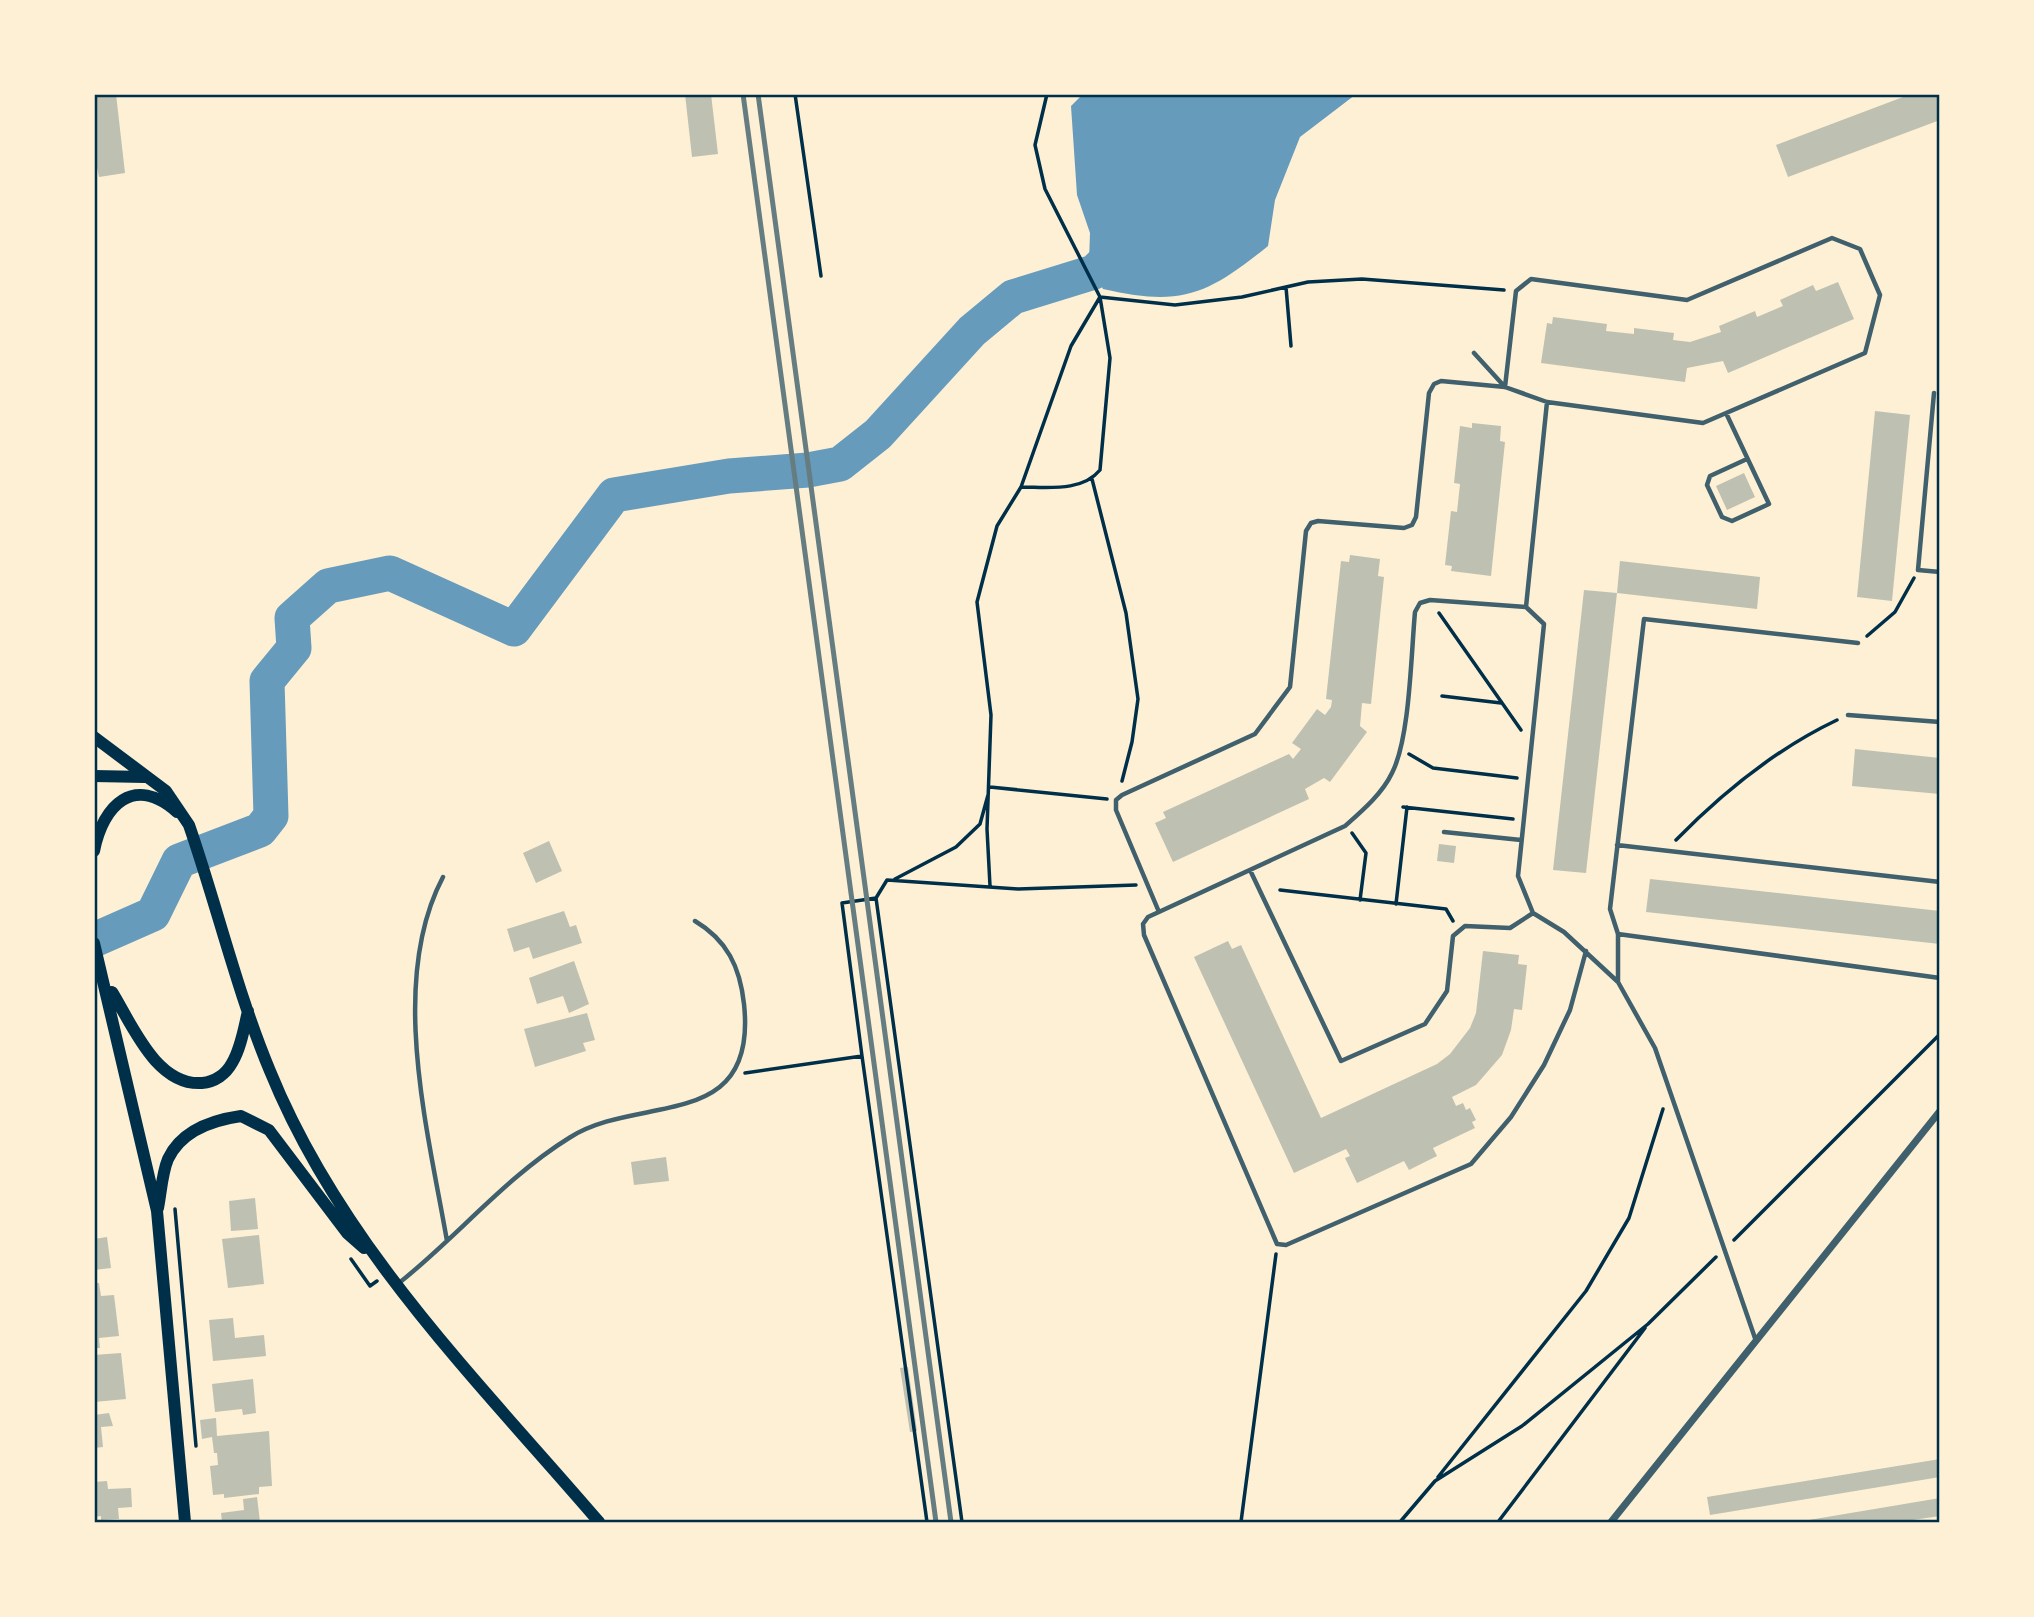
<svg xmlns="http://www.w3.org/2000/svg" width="2034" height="1617" font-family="'Crimson Pro',serif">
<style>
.water{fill:#669bbc}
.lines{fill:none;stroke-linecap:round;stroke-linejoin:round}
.river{stroke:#669bbc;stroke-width:35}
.building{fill:#bec0b2}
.path{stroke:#003049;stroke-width:3.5}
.service{stroke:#3f606c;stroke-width:4.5}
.minor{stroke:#3f606c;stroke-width:7}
.secondary{stroke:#003049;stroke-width:12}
.rail{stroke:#657d81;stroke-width:5}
.neatline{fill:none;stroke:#003049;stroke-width:2.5}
</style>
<rect width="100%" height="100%" fill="#fdf0d5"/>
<path class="water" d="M 1082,95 L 1082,94 L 1355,95 L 1300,137 L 1275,200 L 1268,246 C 1207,295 1182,307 1103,289 L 1089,262 L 1090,233 L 1077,195 L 1071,106 Z"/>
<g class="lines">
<path class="river" d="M 94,940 L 153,914 L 179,861 L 260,830 L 271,816 L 267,681 L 294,648 L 292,618 L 328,586 L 390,573 L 514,629 L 614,495 L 729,476 L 808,470 L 840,464 L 878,434 L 972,331 L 1013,297 L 1094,272 L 1127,240"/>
</g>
<path class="building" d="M 94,94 L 116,94 L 125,173 L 99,177 L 94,153 Z
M 685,94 L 711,94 L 718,154 L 692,157 Z
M 1911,94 L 1940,94 L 1940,120 L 1788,177 L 1776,145 Z
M 1838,282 L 1854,319 L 1728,373 L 1723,361 L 1687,368 L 1685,382 L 1541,363 L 1547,323 L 1552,324 L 1553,317 L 1607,324 L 1606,331 L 1634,334 L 1634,328 L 1674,333 L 1673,340 L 1690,342 L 1721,332 L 1719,326 L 1755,311 L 1757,317 L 1783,306 L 1780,300 L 1813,285 L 1816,291 Z
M 1875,411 L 1910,415 L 1892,601 L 1857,597 Z
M 1472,423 L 1501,426 L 1500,441 L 1505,442 L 1491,576 L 1451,571 L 1452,566 L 1445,565 L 1451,511 L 1457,512 L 1460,484 L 1454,483 L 1460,426 L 1472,428 Z
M 1744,473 L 1755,497 L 1727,510 L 1716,486 Z
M 1350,555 L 1380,559 L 1378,576 L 1384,577 L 1371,704 L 1362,703 L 1360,726 L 1367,732 L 1330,782 L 1324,778 L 1305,789 L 1309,799 L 1173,862 L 1155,823 L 1166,818 L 1163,812 L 1289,754 L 1293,759 L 1301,749 L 1292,743 L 1317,709 L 1325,715 L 1331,707 L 1332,700 L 1326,699 L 1341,561 L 1349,562 Z
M 1620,561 L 1760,577 L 1757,609 L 1617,593 L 1586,873 L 1553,870 L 1584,590 L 1617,593 Z
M 1855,749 L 1940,758 L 1940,794 L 1852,786 Z
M 549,841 L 562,871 L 536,883 L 523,853 Z
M 1439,844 L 1456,846 L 1454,863 L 1437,861 Z
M 1650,879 L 1940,911 L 1940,944 L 1646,912 Z
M 564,911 L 570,927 L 576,925 L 582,943 L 533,959 L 529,947 L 514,952 L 507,929 Z
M 1228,941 L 1232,949 L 1241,945 L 1321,1118 L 1437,1064 L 1450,1054 L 1470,1028 L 1476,1013 L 1483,951 L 1519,955 L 1518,964 L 1527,965 L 1522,1010 L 1514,1009 L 1511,1030 L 1502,1055 L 1476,1085 L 1452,1097 L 1456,1106 L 1463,1103 L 1466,1110 L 1470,1108 L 1476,1120 L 1472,1122 L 1475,1128 L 1433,1148 L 1437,1156 L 1409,1170 L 1404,1161 L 1357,1183 L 1345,1158 L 1350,1156 L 1346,1149 L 1294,1173 L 1194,957 Z
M 574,961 L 589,1004 L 569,1013 L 563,996 L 537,1004 L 529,978 Z
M 587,1013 L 595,1040 L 583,1043 L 586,1051 L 535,1067 L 524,1029 Z
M 666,1157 L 669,1181 L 634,1185 L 631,1162 Z
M 255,1198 L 258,1229 L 231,1231 L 229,1201 Z
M 259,1235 L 264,1284 L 228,1288 L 222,1239 Z
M 107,1237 L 111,1268 L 94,1270 L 94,1239 Z
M 94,1283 L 99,1283 L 101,1296 L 114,1295 L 119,1336 L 99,1338 L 100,1348 L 94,1348 Z
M 233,1318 L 235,1338 L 264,1335 L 266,1356 L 213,1361 L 209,1320 Z
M 121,1353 L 126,1399 L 94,1402 L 94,1355 Z
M 908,1367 L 917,1431 L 910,1432 L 900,1368 Z
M 253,1379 L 256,1413 L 243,1415 L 242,1409 L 215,1412 L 212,1384 Z
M 109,1413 L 113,1426 L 101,1427 L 103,1447 L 94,1448 L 94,1415 Z
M 216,1418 L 217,1436 L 269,1431 L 272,1486 L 259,1487 L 259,1494 L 224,1498 L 224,1494 L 213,1495 L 210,1466 L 218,1465 L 217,1453 L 214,1453 L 212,1437 L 202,1439 L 200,1420 Z
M 1940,1459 L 1940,1477 L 1710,1515 L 1707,1497 Z
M 107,1481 L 108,1489 L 131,1488 L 132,1507 L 118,1508 L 119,1519 L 101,1520 L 101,1516 L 94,1517 L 94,1482 Z
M 257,1497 L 260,1522 L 222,1522 L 221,1513 L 244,1510 L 243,1499 Z
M 1940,1498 L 1940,1516 L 1899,1522 L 1797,1522 Z"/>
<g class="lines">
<path class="path" d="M 795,94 L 821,276
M 1286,287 L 1291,346
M 1100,297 L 1175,305 L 1242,297 L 1308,282 L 1362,279 L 1504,290
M 1092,479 L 1126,613 L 1138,699 L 1132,742 L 1122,781
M 1021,487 C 1048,487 1082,492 1100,470 L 1110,358 L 1100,297 L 1045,189 L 1035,145 L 1047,94
M 1439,613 L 1521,730
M 1867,636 L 1895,612 L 1914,578
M 1442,696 L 1501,703
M 1409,754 L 1433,768 L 1517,778
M 990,787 L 1107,799
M 1403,807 L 1513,819
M 1352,833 L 1366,853 L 1360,900
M 1676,840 C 1723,792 1776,749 1837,720
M 895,879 L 956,847 L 980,824 L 988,795
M 990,886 L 987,829 L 991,715 L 977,602 L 997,526 L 1021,487 L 1071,346 L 1100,297
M 1280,890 L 1446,909 L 1453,921
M 1396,904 L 1407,807
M 862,1056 L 927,1522
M 745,1073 L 862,1056 L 842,903 L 876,898
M 175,1209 L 196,1446
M 1734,1240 L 1940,1034
M 351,1259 L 370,1286 L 377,1281
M 1438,1477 L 1586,1291 L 1629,1218 L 1663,1109
M 962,1522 L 876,898 L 887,880 L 1018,889 L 1136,885
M 1241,1522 L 1276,1254
M 1400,1522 L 1435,1481 L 1522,1426 L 1648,1324 L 1716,1257
M 1498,1522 L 1645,1328"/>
<path class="service" d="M 1474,353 L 1505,387
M 1934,393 L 1918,570 L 1940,572
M 1547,402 L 1526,607 L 1544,624 L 1518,876 L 1533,913 L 1564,932 L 1618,982 L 1655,1048 L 1756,1341
M 1726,413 L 1769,504 L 1732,521 L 1722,517 L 1707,485 L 1710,476 L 1747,459
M 1526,607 L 1430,600 L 1420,603 L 1415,612 C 1411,654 1410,738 1392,773 C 1382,794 1362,811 1345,826 L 1148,917 L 1143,924 L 1144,935 L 1277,1244 L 1286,1245 L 1471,1164 L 1511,1117 L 1544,1065 L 1570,1010 L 1586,951
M 1848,715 L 1940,722
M 1444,832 L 1521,840
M 1617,845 L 1940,882
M 1250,870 L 1341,1061 L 1425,1024 L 1447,991 L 1453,936 L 1465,926 L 1510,928 L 1533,913
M 443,877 C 388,981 428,1131 447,1241
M 1159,912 L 1116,810 L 1116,800 L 1122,795 L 1255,734 L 1290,687 L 1306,531 L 1311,523 L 1318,521 L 1404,528 L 1412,525 L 1416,517 L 1429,393 L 1434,384 L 1441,381 L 1505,387 L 1547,402 L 1703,423 L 1865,353 L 1880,295 L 1860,249 L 1832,238 L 1687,300 L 1531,279 L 1516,291 L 1505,387
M 1618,934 L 1940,978
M 1618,982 L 1618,934 L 1610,909 L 1644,619 L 1858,643
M 399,1283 C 457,1237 506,1177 569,1138 C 638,1093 758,1134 744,1004 C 740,967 727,940 695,921"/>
<path class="minor" d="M 1611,1522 L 1940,1111"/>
<path class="secondary" d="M 94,737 L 166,791 L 189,825 C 217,906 237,992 270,1071 C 341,1246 479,1382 599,1522
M 94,776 L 145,777
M 94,851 C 103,805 134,774 177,812
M 94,943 L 157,1211 L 185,1522
M 112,992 C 132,1024 156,1086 202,1083 C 215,1082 226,1074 232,1063 C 241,1048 244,1028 248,1011
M 158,1208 C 161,1193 162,1173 168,1159 C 181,1131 213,1120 241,1116 L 269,1130 L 347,1233 L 364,1248"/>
<path class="rail" d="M 743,94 L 936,1522
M 758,94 L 951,1522"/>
</g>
<rect width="2034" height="1617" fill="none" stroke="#fdf0d5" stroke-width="192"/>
<rect x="96" y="96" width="1842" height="1425" class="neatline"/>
</svg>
